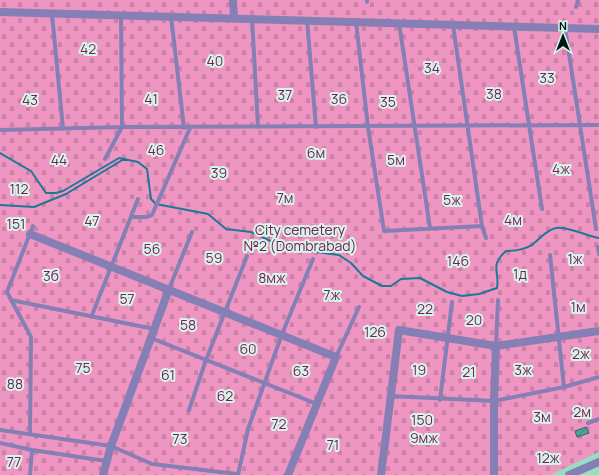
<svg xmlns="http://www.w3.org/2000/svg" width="599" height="475" font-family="Manrope,sans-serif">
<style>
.cemetery{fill:url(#cemetery-stones)}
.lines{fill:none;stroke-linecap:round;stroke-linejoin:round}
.stream{stroke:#1b7896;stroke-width:2}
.building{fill:url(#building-hatch);stroke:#276b66}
.lane{stroke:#857fb6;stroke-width:4}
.street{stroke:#857fb6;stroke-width:8}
.labels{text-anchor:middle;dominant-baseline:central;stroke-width:4;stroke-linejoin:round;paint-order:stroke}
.park-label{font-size:14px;fill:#821959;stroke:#d3f8e9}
</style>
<defs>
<pattern id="cemetery-stones" width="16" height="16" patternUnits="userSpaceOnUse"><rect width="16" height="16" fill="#ef95c2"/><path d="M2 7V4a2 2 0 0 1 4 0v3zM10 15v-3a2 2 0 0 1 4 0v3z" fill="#cb80a6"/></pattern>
<pattern id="building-hatch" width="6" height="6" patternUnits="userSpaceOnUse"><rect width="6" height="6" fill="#4ca49d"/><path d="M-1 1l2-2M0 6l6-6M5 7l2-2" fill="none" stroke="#3d847e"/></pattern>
</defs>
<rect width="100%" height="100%" fill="#94e0c3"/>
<path class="cemetery" d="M 0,0 L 599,0 L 599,452 L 550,475 L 0,475 Z"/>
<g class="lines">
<path class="stream" d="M 0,153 L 31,171 L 46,193 L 56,193 L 63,191 L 119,158 L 138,162 L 147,169 L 151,199 L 156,204 L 208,214 L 226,229 L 251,232 L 268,240 L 301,250 L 339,255 L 351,263 L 363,276 L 382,286 L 391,286 L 401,279 L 420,278 L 447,292 L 462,296 L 479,294 L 497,288 C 500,271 489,266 506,251 C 515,251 525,250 533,244 C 541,238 546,230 556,228 C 567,226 587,236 599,238
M 0,205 L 34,207 L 66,194 L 124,159"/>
</g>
<path class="building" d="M 586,427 L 589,433 L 577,437 L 575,431 Z"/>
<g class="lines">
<path class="lane" d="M 367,2 L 367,0
M 576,7 L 578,0
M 52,14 L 63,129
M 171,16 L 184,128
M 252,18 L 258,127
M 307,20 L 316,127
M 356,22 L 368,127 L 384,231 L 482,226
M 399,23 L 430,228
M 453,25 L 482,226 L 486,238
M 514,27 L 542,209
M 565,28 L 596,229
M 0,130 L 122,127 L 599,125
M 105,159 L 122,127 L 121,14
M 131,217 L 147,217 L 152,215 L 190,128
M 598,247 L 599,254
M 550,255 L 564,387
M 169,289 L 192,232
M 11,300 L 154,329
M 92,315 L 138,199
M 151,338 L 317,404
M 496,346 L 498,300
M 336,357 L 359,307
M 390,396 L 494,401 L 564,387 L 599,377
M 440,400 L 452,302
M 189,410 L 206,360 L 247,256
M 588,423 L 599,419
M 0,430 L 111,446 L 152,464 L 237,474
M 30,433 L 31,337 L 7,292 L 33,226
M 0,443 L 32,450 L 106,461
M 30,475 L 32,450
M 238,475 L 248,429 L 282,334 L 313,259"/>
<path class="street" d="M 233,0 L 234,18
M 0,12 L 599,29
M 30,234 L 336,357 L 288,475
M 103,475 L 111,446 L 169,289
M 381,475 L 399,330 L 496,346 L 599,331
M 494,475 L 494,401 L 496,346
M 569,475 L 599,462"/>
</g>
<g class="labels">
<g class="park-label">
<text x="88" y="48">42</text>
<text x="215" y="60">40</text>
<text x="432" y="67">34</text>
<text x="547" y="77">33</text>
<text x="494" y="93">38</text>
<text x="285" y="94">37</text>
<text x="151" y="98">41</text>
<text x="339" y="98">36</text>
<text x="30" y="99">43</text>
<text x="388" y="101">35</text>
<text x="156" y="149">46</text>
<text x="316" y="152">6м</text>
<text x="59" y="159">44</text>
<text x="396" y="159">5м</text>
<text x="561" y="168">4ж</text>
<text x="219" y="172">39</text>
<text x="19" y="188">112</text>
<text x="285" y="197">7м</text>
<text x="452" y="199">5ж</text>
<text x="513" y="219">4м</text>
<text x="92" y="220">47</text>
<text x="16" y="223">151</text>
<text x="300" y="229">City cemetery<tspan x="300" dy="16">№2 (Dombrabad)</tspan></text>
<text x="152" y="248">56</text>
<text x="214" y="257">59</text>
<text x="575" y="258">1ж</text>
<text x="458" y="260">146</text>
<text x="520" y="273">1д</text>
<text x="51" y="275">3б</text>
<text x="272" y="277">8мж</text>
<text x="332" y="294">7ж</text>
<text x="127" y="298">57</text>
<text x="578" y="306">1м</text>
<text x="425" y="308">22</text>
<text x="474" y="319">20</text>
<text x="188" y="324">58</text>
<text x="375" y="331">126</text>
<text x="248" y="348">60</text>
<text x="581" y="353">2ж</text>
<text x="83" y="367">75</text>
<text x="419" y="369">19</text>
<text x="523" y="369">3ж</text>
<text x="301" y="370">63</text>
<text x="469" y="371">21</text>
<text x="168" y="374">61</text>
<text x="15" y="383">88</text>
<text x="225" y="395">62</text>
<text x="582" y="411">2м</text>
<text x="542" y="416">3м</text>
<text x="422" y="419">150</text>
<text x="279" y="423">72</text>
<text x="424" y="437">9мж</text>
<text x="180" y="438">73</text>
<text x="333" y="444">71</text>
<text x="548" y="457">12ж</text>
<text x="14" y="461">77</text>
</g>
</g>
<g transform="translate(563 36)" stroke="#d3f8e9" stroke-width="3" paint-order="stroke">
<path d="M0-3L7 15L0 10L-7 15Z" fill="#00150d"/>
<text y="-6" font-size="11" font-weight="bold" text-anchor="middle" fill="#00150d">N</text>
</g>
</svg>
